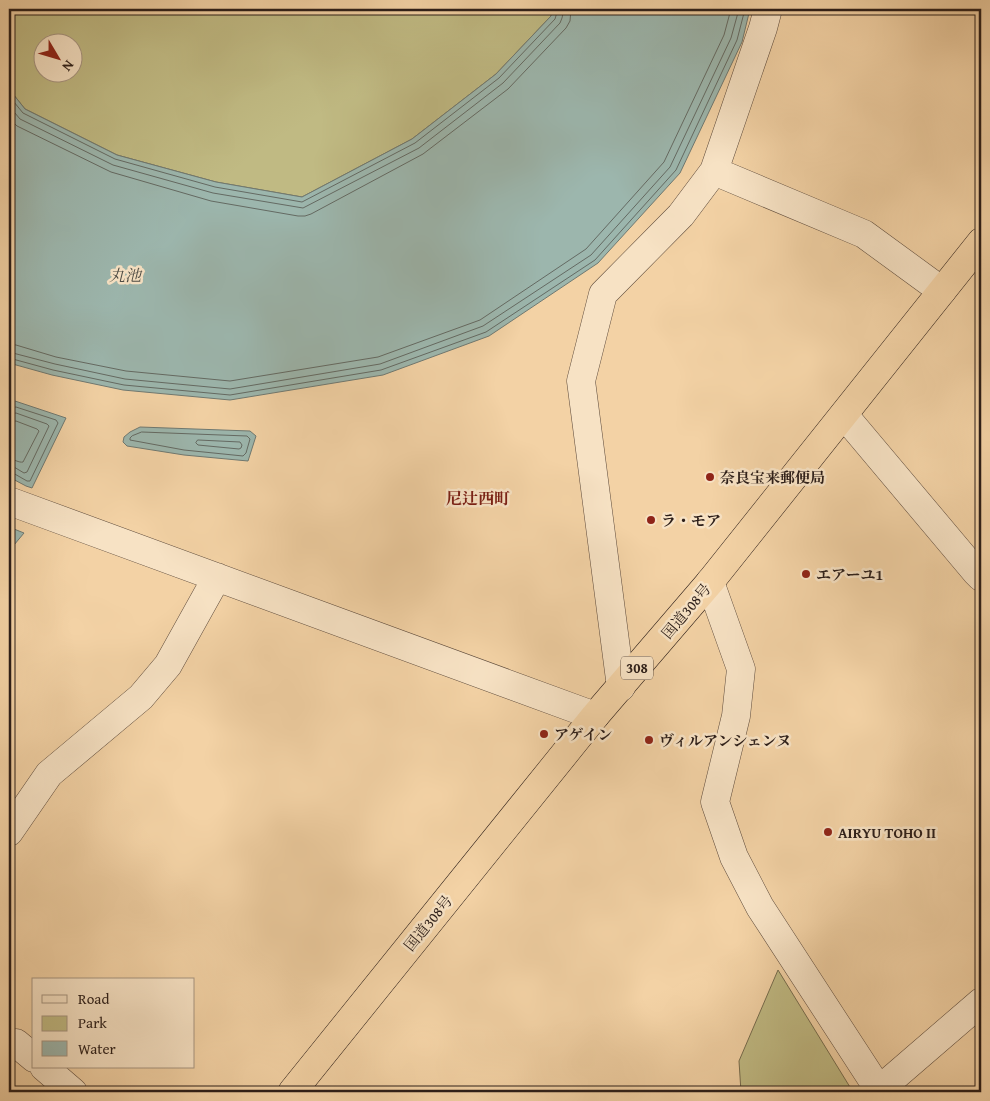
<svg xmlns="http://www.w3.org/2000/svg" width="990" height="1101" font-family="'Gentium Book Plus','Noto Serif JP',serif">
<style>
.green{fill:#c0ba83;stroke:#766c4e;fill-rule:evenodd}
.water{fill:#9cb6ad;stroke:#6f7972}
.lines{fill:none;stroke-linecap:round;stroke-linejoin:round}
.shore{stroke:#646a63;stroke-width:1}
.minor-casing{stroke:#5e4b3c;stroke-width:29}
.highway-casing{stroke:#2c1e19;stroke-width:29}
.minor{stroke:#f7e2c4;stroke-width:28}
.highway{stroke:#f3d2a5;stroke-width:28}
.poi-dot{fill:#8f2418;stroke:#f7e2c4;stroke-width:2}
.labels{text-anchor:middle;dominant-baseline:central;stroke-width:5;stroke-linejoin:round;paint-order:stroke}
.shield{fill:#f7e2c4;stroke:#69594c;stroke-width:1}
.shield-label{font-size:14px;font-weight:bold;fill:#2c1e19}
.poi-label{font-size:15px;font-weight:bold;fill:#2c1e19;stroke:#f7e2c4;text-anchor:start}
.street-label{font-size:15px;fill:#2c1e19;stroke:#f7e2c4}
.water-label{font-size:16px;font-style:italic;fill:#4e4c45;stroke:#f7e2c4}
.neighbourhood-label{font-size:16px;font-weight:bold;fill:#7a1f14;stroke:#f7e2c4}
</style>
<rect width="100%" height="100%" fill="#f3d2a5"/>
<filter id="stains"><feTurbulence type="fractalNoise" baseFrequency=".004" numOctaves="4"/><feColorMatrix values="0 0 0 0 .2 0 0 0 0 .09 0 0 0 0 .02 0 0 0 .5 -.17"/></filter>
<radialGradient id="worn" r=".72"><stop offset=".6" stop-color="#630" stop-opacity="0"/><stop offset="1" stop-color="#630" stop-opacity=".3"/></radialGradient>
<path class="green" d="M 9,9 L 553,9 L 551,16 L 496,74 L 412,139 L 302,197 L 216,182 L 117,155 L 25,109 L 9,89 ZM 42,42 L 72,42 L 72,72 L 42,72 Z
M 778,970 L 853,1092 L 741,1092 L 739,1061 Z"/>
<path class="water" d="M 553,9 L 750,9 L 742,42 L 680,173 L 598,263 L 489,336 L 383,375 L 230,400 L 123,390 L 52,375 L 9,363 L 9,89 L 25,109 L 117,155 L 216,182 L 302,197 L 412,139 L 496,74 L 551,16 Z
M 15,401 L 66,418 L 32,488 L 26,486 L 9,477 L 9,404 Z
M 140,427 L 250,431 L 256,436 L 248,461 L 184,455 L 127,446 L 123,442 L 124,437 L 130,432 Z
M 9,527 L 24,533 L 9,551 Z"/>
<g class="lines">
<path class="shore" d="M 9,96 L 23,113 L 115,159 L 215,187 L 302,202 L 415,143 L 499,78 L 555,19 L 558,9
M 9,106 L 20,119 L 113,165 L 213,193 L 303,208 L 419,148 L 503,83 L 560,23 L 562,18 L 564,9
M 9,118 L 17,126 L 111,172 L 211,201 L 298,216 L 305,216 L 311,214 L 423,154 L 508,89 L 566,28 L 570,21 L 571,9
M 9,344 L 16,345 L 56,357 L 126,371 L 230,381 L 378,357 L 480,320 L 586,249 L 664,162 L 724,35 L 731,9
M 9,352 L 55,364 L 125,379 L 230,389 L 380,364 L 483,326 L 591,255 L 670,167 L 731,38 L 739,9
M 9,358 L 53,370 L 124,385 L 230,395 L 381,370 L 486,332 L 595,260 L 676,170 L 737,40 L 745,9
M 9,408 L 16,407 L 56,420 L 58,423 L 30,481 L 27,481 L 13,473 L 9,473
M 9,414 L 16,413 L 47,424 L 49,426 L 27,472 L 24,473 L 14,467 L 9,467
M 9,422 L 16,421 L 37,429 L 39,431 L 23,462 C 19,463 14,459 9,459
M 142,432 L 247,436 L 250,439 L 246,453 L 243,456 L 184,450 L 130,440 L 130,438 L 132,436 Z
M 198,440 L 240,442 L 242,445 L 241,448 L 239,449 L 198,445 L 196,443 Z"/>
<defs>
<path id="minor" d="M 714,171 L 864,234 L 942,291
M 844,415 L 976,572 L 981,577
M 9,501 L 595,716
M 710,582 L 741,669 L 736,716 L 715,802 L 734,857 L 760,907 L 879,1090 L 981,1002
M 621,687 L 581,381 L 603,294 L 681,215 L 714,171 L 763,28 L 768,9
M 9,832 L 49,774 L 141,697 L 168,665 L 217,577
M 9,1044 L 16,1043 L 34,1058
M 44,1067 L 73,1092"/>
<path id="highway" d="M 292,1092 L 595,716 L 710,582 L 981,242"/>
</defs>
<use href="#minor" class="minor-casing"/>
<use href="#highway" class="highway-casing"/>
<use href="#minor" class="minor"/>
<use href="#highway" class="highway"/>
</g>
<g class="poi-dot">
<circle cx="710" cy="477" r="5"/>
<circle cx="651" cy="520" r="5"/>
<circle cx="806" cy="574" r="5"/>
<circle cx="544" cy="734" r="5"/>
<circle cx="649" cy="740" r="5"/>
<circle cx="828" cy="832" r="5"/>
</g>
<g class="labels">
<rect class="shield" x="621" y="656.5" width="32" height="23" rx="4"/>
<g class="shield-label">
<text x="637" y="668">308</text>
</g>
<g class="poi-label">
<text x="720" y="477">奈良宝来郵便局</text>
<text x="661" y="520">ラ・モア</text>
<text x="816" y="574">エアーユ1</text>
<text x="554" y="734">アゲイン</text>
<text x="659" y="740">ヴィルアンシェンヌ</text>
<text x="838" y="832">AIRYU TOHO Ⅱ</text>
</g>
<g class="street-label">
<text transform="translate(686 611) rotate(-50)">国道308号</text>
<text transform="translate(428 923) rotate(-51)">国道308号</text>
</g>
<g class="water-label">
<text x="125" y="275">丸池</text>
</g>
<g class="neighbourhood-label">
<text x="478" y="498">尼辻西町</text>
</g>
</g>
<rect width="990" height="1101" fill="none" stroke="#f3d2a5" stroke-width="30"/>
<rect x="10" y="10" width="970" height="1081" fill="none" stroke="#2c1e19" stroke-width="2.5"/>
<rect x="15" y="15" width="960" height="1071" fill="none" stroke="#2c1e19"/>
<rect x="32" y="978" width="162" height="90" fill="#f7e2c4" stroke="#a69480"/>
<rect x="42" y="995" width="25" height="8" fill="#f7e2c4" stroke="#a69480"/>
<text x="78" y="1004" font-size="15" fill="#2c1e19">Road</text>
<rect x="42" y="1016" width="25" height="15" fill="#c0ba83" stroke="#a69480"/>
<text x="78" y="1028" font-size="15" fill="#2c1e19">Park</text>
<rect x="42" y="1041" width="25" height="15" fill="#9cb6ad" stroke="#a69480"/>
<text x="78" y="1054" font-size="15" fill="#2c1e19">Water</text>
<g transform="translate(58 58) rotate(128)"><circle r="24" fill="#f7e2c4" stroke="#a69480"/>
<path d="M0-4L9 19L0 12L-9 19Z" fill="#8f2418"/>
<text y="-8" font-size="14" font-weight="bold" text-anchor="middle" fill="#2c1e19">N</text>
</g>
<rect width="100%" height="100%" filter="url(#stains)"/>
<rect width="100%" height="100%" fill="url(#worn)"/>
</svg>
